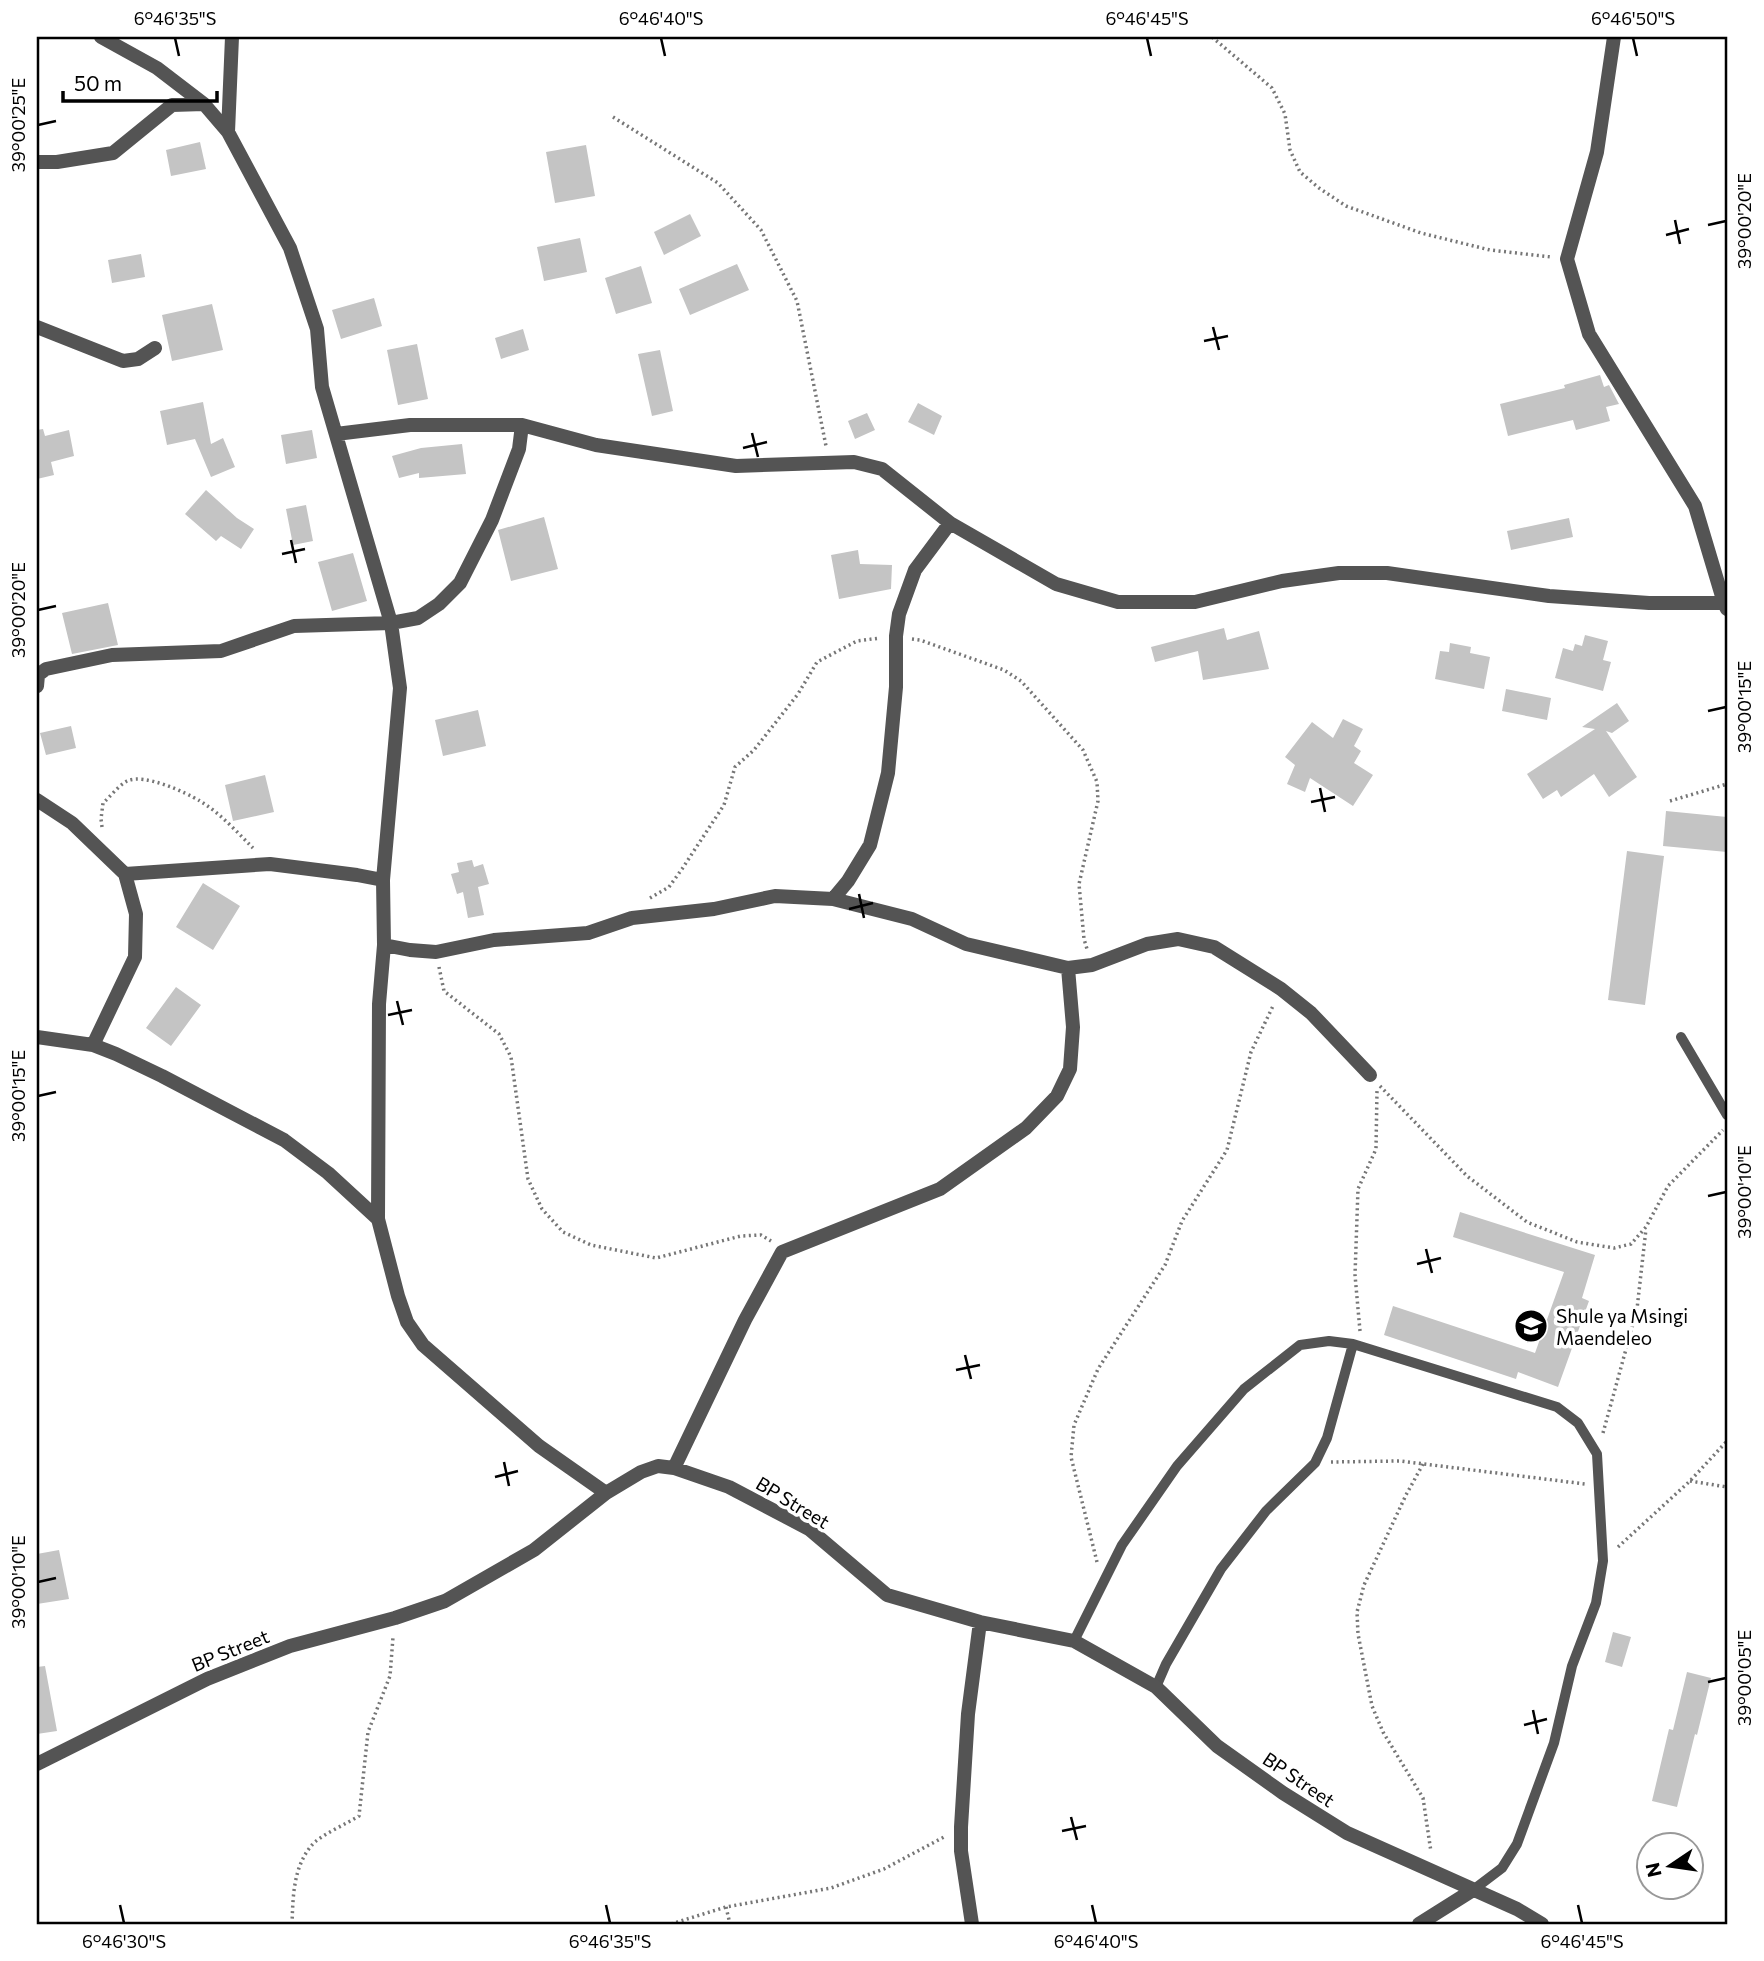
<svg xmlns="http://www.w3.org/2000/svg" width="1764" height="1961" font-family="Commissioner,sans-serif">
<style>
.building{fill:#c4c4c4}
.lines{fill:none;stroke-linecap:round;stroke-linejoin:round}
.path{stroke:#767676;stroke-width:3.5;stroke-dasharray:2 3.5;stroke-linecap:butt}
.lane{stroke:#545454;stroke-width:10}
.street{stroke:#545454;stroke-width:14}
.ticks{fill:none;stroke:#000;stroke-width:2.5}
.labels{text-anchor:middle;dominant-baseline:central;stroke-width:7;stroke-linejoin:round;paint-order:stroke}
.poi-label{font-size:19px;fill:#000;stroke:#fff;text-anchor:start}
.street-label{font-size:19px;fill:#000;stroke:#fff}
.neatline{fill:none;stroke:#000;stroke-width:2.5}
.ticks-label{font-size:18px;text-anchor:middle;fill:#000}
</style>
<rect width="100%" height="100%" fill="#fff"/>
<path class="building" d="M 200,142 L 206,169 L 171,176 L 166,150 Z
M 586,145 L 595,196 L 555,203 L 546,152 Z
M 690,214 L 701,236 L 664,255 L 654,232 Z
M 580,238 L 587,272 L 544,281 L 537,247 Z
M 141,254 L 145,277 L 112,283 L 108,260 Z
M 737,264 L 749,290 L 690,315 L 679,289 Z
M 641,266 L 652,303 L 616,314 L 605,278 Z
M 374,298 L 382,326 L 341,339 L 332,310 Z
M 212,304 L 223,350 L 172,361 L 162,315 Z
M 523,329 L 529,350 L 501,359 L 495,338 Z
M 417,344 L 428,399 L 398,405 L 387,350 Z
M 660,350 L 673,411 L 652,416 L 638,354 Z
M 1600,375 L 1604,387 L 1609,385 L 1619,404 L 1606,407 L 1610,421 L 1576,430 L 1573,420 L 1508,436 L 1500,404 L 1565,388 L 1564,385 Z
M 203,402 L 211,444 L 223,438 L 235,467 L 211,477 L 195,439 L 167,445 L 160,411 Z
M 918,403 L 942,416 L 934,435 L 908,422 Z
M 867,413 L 875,430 L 855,439 L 848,421 Z
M 43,429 L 45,436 L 69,430 L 74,456 L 51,462 L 54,475 L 37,479 L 37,430 Z
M 312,430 L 317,458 L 286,464 L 281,435 Z
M 462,444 L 466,474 L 419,478 L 419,473 L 399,478 L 392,456 L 421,448 Z
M 206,490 L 237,518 L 254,529 L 241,549 L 221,536 L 216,541 L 185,514 Z
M 306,505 L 313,541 L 293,545 L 286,509 Z
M 544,517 L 558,569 L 511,581 L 498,530 Z
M 1569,518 L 1573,537 L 1511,550 L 1507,531 Z
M 858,550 L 860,564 L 892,565 L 891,589 L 839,599 L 831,555 Z
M 353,553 L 367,601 L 332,611 L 318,562 Z
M 108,603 L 118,645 L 72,654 L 62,613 Z
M 1224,628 L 1227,640 L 1259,631 L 1269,669 L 1203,680 L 1198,651 L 1155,662 L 1151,647 Z
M 1585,635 L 1608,641 L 1603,660 L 1611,662 L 1603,691 L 1555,678 L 1563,648 L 1573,651 L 1575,644 L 1582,646 Z
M 1450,643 L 1471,647 L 1470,653 L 1490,657 L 1484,689 L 1435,679 L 1440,651 L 1449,652 Z
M 1506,689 L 1551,698 L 1547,720 L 1502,711 Z
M 1617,703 L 1629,721 L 1612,733 L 1606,731 L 1637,777 L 1609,797 L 1594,774 L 1561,797 L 1557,790 L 1543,799 L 1527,774 L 1595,729 L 1582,727 Z
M 478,710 L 486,746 L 443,756 L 435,720 Z
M 1343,719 L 1363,729 L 1354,746 L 1361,751 L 1354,763 L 1373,775 L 1353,806 L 1310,778 L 1305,792 L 1287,784 L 1295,765 L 1285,757 L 1312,722 L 1333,738 Z
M 71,726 L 76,748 L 46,755 L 40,733 Z
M 265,775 L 274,812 L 233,821 L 225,785 Z
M 1666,811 L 1727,817 L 1727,852 L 1663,846 Z
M 1627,851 L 1664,856 L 1645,1005 L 1608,1000 Z
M 472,860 L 474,867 L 483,864 L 489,884 L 478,887 L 484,915 L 468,918 L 463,892 L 457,894 L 451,874 L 459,872 L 457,863 Z
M 203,883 L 240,906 L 213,950 L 176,927 Z
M 176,987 L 201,1005 L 171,1046 L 146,1028 Z
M 1460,1212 L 1595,1255 L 1582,1298 L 1589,1301 L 1558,1387 L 1518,1372 L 1516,1379 L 1384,1335 L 1393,1306 L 1535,1353 L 1564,1272 L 1453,1237 Z
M 59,1550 L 69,1599 L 37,1604 L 37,1554 Z
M 1613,1632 L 1631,1637 L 1622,1667 L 1605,1662 Z
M 45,1666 L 57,1731 L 37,1734 L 37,1667 Z
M 1687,1672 L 1711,1678 L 1697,1735 L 1695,1734 L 1677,1807 L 1652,1801 L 1669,1729 L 1673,1730 Z"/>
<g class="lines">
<path class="path" d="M 1212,37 L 1272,88 L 1285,114 L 1290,150 L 1300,172 L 1319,188 L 1346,206 L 1421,233 L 1490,250 L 1551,257
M 613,117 L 718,183 L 761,230 L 797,301 L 826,446
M 912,639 L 920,640 L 1004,670 L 1021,681 L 1083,750 L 1097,782 L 1098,801 L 1079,884 L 1084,939 L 1087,949
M 1670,801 L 1727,784
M 102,827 L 101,819 L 103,803 C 110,797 118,786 127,781 C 144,773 185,792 200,801 C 220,813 237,832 253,848
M 650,898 L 669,887 L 682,869 L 724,805 L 735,767 L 754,750 L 798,694 L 817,662 L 857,641 L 880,638
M 439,967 L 444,991 L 499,1034 L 511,1057 L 528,1179 L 542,1209 L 563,1232 L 591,1245 L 656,1258 L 741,1236 L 761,1235 L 771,1241
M 1380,1086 L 1467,1176 L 1527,1222 L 1577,1242 L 1614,1248 L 1631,1244 L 1646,1227 L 1668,1186 L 1723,1130
M 1360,1331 L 1355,1275 L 1358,1189 L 1376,1149 L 1377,1091
M 1603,1433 L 1637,1309 L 1646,1229
M 1331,1462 L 1400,1461 L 1585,1484
M 1423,1464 L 1406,1495 L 1364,1585 L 1357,1612 L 1358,1634 L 1372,1706 L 1383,1732 L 1423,1798 L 1431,1852
M 1690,1481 L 1727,1487
M 1618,1547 L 1690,1481 L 1727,1441
M 1097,1562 L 1071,1457 L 1074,1425 L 1098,1369 L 1165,1265 L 1182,1221 L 1227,1150 L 1251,1052 L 1273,1006
M 726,1907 L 730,1924
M 292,1924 C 293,1897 293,1867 312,1845 C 319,1836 348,1823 359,1816 L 368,1732 L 390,1676 L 393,1637
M 671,1924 L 726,1907 L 831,1888 L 884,1869 L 944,1837"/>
<path class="lane" d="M 1681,1037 L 1727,1115
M 1074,1641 L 1122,1545 L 1177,1466 L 1244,1389 L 1300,1345 L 1329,1341 L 1353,1344 L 1557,1407 L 1578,1423 L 1597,1454 L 1603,1561 L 1596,1603 L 1572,1666 L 1554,1743 L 1517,1844 L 1502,1868 L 1473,1890
M 1156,1687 L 1166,1664 L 1221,1569 L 1266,1511 L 1315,1463 L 1327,1438 L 1353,1344"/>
<path class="street" d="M 101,37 L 157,68 L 204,104 L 228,132
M 232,37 L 228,132 L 290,248 L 317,329 L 322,387 L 391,623 L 400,688 L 383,880 L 384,945 L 379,1004 L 378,1219 L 398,1296 L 407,1322 L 423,1345 L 539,1446 L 606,1493
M 1614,37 L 1597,152 L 1567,259 L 1589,334 L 1695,506 L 1724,603 L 1727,609
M 37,162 L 57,162 L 113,153 L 172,105 L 204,104
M 37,327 L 123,361 L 138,359 L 155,348
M 336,434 L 410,425 L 522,425 L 596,445 L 736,466 L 854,462 L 882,469 L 950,523 L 1056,584 L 1118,602 L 1195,602 L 1282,581 L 1339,573 L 1387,573 L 1549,596 L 1649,603 L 1724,603
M 37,686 L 38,675 L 46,669 L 112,655 L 221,651 L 294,626 L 391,623 L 418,618 L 439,604 L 460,583 L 492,520 L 519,449 L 522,425
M 37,800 L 72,823 L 125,874
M 833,899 L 848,881 L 870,845 L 888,773 L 896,687 L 896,636 L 899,614 L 915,570 L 950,523
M 384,945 L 410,950 L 436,952 L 494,940 L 588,933 L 632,918 L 714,909 L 775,896 L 833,899 L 912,919 L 966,944 L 1068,968 L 1092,965 L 1147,944 L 1178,939 L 1214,947 L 1281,989 L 1311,1013 L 1370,1075
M 37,1037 L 93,1045 L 116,1054 L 162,1076 L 284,1140 L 328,1173 L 378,1219
M 93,1045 L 135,957 L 136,914 L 125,874 L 270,864 L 357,875 L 383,880
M 674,1468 L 745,1320 L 782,1252 L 940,1189 L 1026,1128 L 1057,1096 L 1070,1069 L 1073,1027 L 1068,968
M 37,1764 L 207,1679 L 290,1646 L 395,1618 L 445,1601 L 534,1550 L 606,1493 L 641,1472 L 658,1466 L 674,1468 L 729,1487 L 809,1529 L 887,1595 L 980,1622 L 1074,1641 L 1156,1687 L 1217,1746 L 1283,1793 L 1347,1833 L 1517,1909 L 1542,1924
M 972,1924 L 961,1851 L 961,1827 L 968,1714 L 980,1622
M 1419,1924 L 1473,1890"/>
</g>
<path class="ticks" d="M 175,38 L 179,56M 661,38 L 665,56M 1147,38 L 1151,56M 1633,38 L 1637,56M 38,125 L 56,121M 1675,220 L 1680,244M 1708,225 L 1726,221M 1666,235 L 1689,229M 1213,327 L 1219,350M 1204,341 L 1228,336M 752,433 L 758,457M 743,448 L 767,442M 291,540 L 296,563M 282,554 L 305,549M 38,610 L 56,606M 1708,711 L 1726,707M 1320,788 L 1325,812M 1311,802 L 1335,797M 859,894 L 864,918M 849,909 L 873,903M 397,1001 L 403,1025M 388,1015 L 412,1010M 38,1096 L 56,1092M 1708,1196 L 1726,1192M 1426,1249 L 1432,1273M 1417,1264 L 1441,1258M 965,1355 L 971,1379M 956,1370 L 980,1365M 504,1462 L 509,1486M 495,1477 L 518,1471M 38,1582 L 56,1578M 1708,1682 L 1726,1678M 1533,1710 L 1538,1734M 1524,1725 L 1547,1719M 1071,1817 L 1077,1840M 1062,1831 L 1086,1826M 120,1905 L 124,1923M 606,1905 L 610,1923M 1092,1905 L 1096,1923M 1578,1905 L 1582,1923"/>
<defs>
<symbol id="school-disc" viewBox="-11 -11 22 22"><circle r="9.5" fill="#000" stroke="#fff"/><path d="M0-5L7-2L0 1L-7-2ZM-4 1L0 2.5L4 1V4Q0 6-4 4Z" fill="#fff"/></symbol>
</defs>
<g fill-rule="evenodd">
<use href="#school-disc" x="1512" y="1307" width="38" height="38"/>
</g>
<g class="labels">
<g class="poi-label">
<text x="1556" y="1315">Shule ya Msingi<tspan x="1556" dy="22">Maendeleo</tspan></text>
</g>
<g class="street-label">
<text transform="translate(793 1502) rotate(31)">BP Street</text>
<text transform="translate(230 1650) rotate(-22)">BP Street</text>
<text transform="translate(1299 1779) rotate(34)">BP Street</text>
</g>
</g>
<rect width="1764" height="1961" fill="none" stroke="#ffffff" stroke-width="77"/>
<g transform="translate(1670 1866) rotate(257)"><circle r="33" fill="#ffffff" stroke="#999999" stroke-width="2"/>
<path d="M0-5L12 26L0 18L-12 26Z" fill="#000000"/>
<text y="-10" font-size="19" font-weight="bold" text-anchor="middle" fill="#000000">N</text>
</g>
<path d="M63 91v10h154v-10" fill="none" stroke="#000000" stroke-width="3.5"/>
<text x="74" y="91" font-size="21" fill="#000000" stroke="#ffffff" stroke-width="5" paint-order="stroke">50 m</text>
<rect x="38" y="38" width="1688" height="1885" class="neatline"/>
<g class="ticks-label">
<text x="175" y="25">6°46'35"S</text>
<text x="661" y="25">6°46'40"S</text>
<text x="1147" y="25">6°46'45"S</text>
<text x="1633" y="25">6°46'50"S</text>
<text transform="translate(19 125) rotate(-90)" y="6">39°00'25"E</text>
<text transform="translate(1745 221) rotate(-90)" y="6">39°00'20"E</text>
<text transform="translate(19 610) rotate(-90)" y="6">39°00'20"E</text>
<text transform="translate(1745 707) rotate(-90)" y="6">39°00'15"E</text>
<text transform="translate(19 1096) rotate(-90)" y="6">39°00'15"E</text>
<text transform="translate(1745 1192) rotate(-90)" y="6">39°00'10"E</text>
<text transform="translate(19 1582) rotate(-90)" y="6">39°00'10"E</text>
<text transform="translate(1745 1678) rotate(-90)" y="6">39°00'05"E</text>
<text x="124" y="1948">6°46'30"S</text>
<text x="610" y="1948">6°46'35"S</text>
<text x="1096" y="1948">6°46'40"S</text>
<text x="1582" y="1948">6°46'45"S</text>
</g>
</svg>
